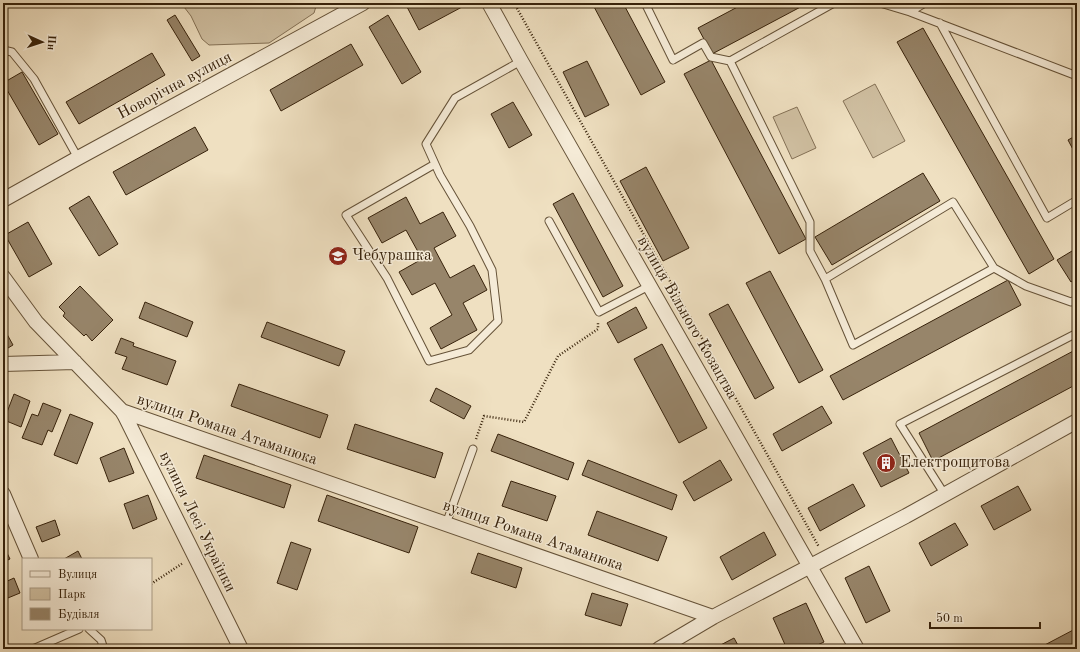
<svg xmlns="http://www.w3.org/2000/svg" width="1080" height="652" font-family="'Old Standard TT',serif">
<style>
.green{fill:#d0c0a2;stroke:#847156}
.building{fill:#97856a;stroke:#37220b}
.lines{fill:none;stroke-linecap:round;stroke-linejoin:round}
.lane-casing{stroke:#655238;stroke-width:9}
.street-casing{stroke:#655238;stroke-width:16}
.path{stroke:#37220b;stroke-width:2.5;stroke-dasharray:1 2;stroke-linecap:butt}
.lane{stroke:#f5ebd7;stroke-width:7}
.street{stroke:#f5ebd7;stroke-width:14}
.labels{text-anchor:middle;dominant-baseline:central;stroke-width:3;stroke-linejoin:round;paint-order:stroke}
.street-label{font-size:16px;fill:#37220b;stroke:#f5ebd7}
.poi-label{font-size:16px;fill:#37220b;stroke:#f5ebd7;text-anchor:start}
</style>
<rect width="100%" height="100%" fill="#efe0c1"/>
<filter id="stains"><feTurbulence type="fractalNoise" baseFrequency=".005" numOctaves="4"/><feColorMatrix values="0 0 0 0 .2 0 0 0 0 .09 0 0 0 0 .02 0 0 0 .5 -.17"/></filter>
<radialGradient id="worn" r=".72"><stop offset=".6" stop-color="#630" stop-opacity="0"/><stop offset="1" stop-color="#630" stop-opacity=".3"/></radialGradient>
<path class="green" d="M 181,3 L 317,3 L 314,13 L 269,43 L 209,45 L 202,39 L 191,16 Z
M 875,84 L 905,141 L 873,158 L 843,101 Z
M 797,107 L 816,148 L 792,159 L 773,117 Z"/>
<path class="building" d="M 409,3 L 460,3 L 462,7 L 419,30 L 406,5 Z
M 592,3 L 623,3 L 665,82 L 641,95 Z
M 745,3 L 808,3 L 712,54 L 698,28 Z
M 175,15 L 200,56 L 192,61 L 167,20 Z
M 388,15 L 421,72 L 402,84 L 369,27 Z
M 923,28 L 1054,259 L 1029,274 L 897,42 Z
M 351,44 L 363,65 L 281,111 L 270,90 Z
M 152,53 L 165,75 L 79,124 L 66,102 Z
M 711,60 L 806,239 L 779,254 L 684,74 Z
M 587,61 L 609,105 L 585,117 L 563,72 Z
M 22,72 L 58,134 L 39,145 L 3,83 Z
M 513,102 L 532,135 L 509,148 L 491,114 Z
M 195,127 L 208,150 L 126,195 L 113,172 Z
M 1077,135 L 1077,157 L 1068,140 Z
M 646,167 L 689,248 L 663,261 L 620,181 Z
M 923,173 L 940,201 L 832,265 L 815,237 Z
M 573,193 L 623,286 L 603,297 L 553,204 Z
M 89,196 L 118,244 L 99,256 L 69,208 Z
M 406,197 L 420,224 L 443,212 L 456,236 L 434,248 L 450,278 L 474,265 L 487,290 L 463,303 L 477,330 L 441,349 L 430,328 L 452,315 L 435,283 L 412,295 L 399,272 L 422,259 L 406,230 L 382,243 L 368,218 Z
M 28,222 L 52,264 L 29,277 L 5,235 Z
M 1077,248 L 1077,278 L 1071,282 L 1057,260 Z
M 770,271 L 823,370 L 799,383 L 746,283 Z
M 1008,280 L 1021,305 L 843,400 L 830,376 Z
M 80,286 L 113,320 L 92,341 L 86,334 L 84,336 L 63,316 L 65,313 L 59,307 Z
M 145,302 L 193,322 L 187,337 L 139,318 Z
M 728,304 L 774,388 L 755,399 L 709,314 Z
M 636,307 L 647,328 L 618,343 L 607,323 Z
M 267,322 L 345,351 L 339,366 L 261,337 Z
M 3,327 L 13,345 L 3,351 Z
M 121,338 L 134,343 L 133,346 L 176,361 L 167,385 L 122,369 L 127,357 L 115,353 Z
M 662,344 L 707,428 L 679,443 L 634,359 Z
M 1077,349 L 1077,384 L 933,461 L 919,433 Z
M 239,384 L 328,415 L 320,438 L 231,406 Z
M 436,388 L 471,406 L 464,419 L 430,401 Z
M 14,394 L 30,401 L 21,427 L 4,420 Z
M 43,403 L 61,410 L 52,432 L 48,430 L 42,445 L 22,438 L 32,414 L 38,416 Z
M 822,406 L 832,423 L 782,451 L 773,434 Z
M 70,414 L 93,423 L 77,464 L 54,455 Z
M 355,424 L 443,453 L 435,478 L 347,449 Z
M 498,434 L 574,463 L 568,480 L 491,451 Z
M 891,438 L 909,473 L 881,487 L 863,453 Z
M 124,448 L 134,473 L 109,482 L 100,458 Z
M 204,455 L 291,485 L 284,508 L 196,478 Z
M 588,460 L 677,495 L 672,510 L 582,475 Z
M 720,460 L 732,480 L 694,501 L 683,482 Z
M 511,481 L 556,496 L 547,521 L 502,506 Z
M 853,484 L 865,506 L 820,531 L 808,508 Z
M 1018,486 L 1031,510 L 994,530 L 981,506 Z
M 148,495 L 157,519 L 133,529 L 124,504 Z
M 327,495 L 418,527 L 409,553 L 318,521 Z
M 597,511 L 667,537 L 658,561 L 588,535 Z
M 55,520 L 60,535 L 42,542 L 36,527 Z
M 955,523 L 968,545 L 931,566 L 919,543 Z
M 764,532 L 776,555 L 732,580 L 720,557 Z
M 291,542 L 311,549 L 297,590 L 277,583 Z
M 3,545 L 10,559 L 3,562 Z
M 78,551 L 82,559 L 64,559 Z
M 478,553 L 522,568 L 516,588 L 471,573 Z
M 869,566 L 890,611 L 866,623 L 845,578 Z
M 14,578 L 20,593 L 3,600 L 3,583 Z
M 592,593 L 628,604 L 621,626 L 585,615 Z
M 806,603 L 824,642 L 809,649 L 787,649 L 773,618 Z
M 1077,628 L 1077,649 L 1040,649 L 1039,648 Z
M 734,638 L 740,649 L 713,649 Z"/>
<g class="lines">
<defs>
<path id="lane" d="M 645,3 L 673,60 L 703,43 L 711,57 L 730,61 L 834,3
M 880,3 L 910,12 L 925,3
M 910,12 L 1077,76
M 940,23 L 1047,218 L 1077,200
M 3,50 L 12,52 L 34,79 L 78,158
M 730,61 L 810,222 L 810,251 L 825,279 L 953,202 L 994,268 L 1026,286 L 1071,302 L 1077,299
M 435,164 L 346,215 L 387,278 L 429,361 L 469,350 L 498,321 L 492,270 L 470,226 L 440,175 L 426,144 L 455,98 L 521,61
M 549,221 L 599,312 L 649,286
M 825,279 L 853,345 L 994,268
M 945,495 L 900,424 L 1077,333
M 446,524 L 473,449
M 89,629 L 101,640 L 104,649
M 33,649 L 79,629"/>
<path id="street" d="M 489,3 L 521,61 L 857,649
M 3,200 L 78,158 L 363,3
M 3,277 L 36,322 L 122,411 L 713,617 L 906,516 L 1077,421
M 3,364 L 75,362
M 122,411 L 125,416 L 241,649
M 3,494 L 31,559
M 659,649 L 713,617"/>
</defs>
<use href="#lane" class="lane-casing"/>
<use href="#street" class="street-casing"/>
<path class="path" d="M 514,3 L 819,547
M 476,439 L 484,416 L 524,422 L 558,356 L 598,329 L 598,322
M 151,584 L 183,563"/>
<use href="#lane" class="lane"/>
<use href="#street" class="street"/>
</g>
<defs>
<symbol id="school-disc" viewBox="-11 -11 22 22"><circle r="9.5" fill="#8f2418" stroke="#f5ebd7"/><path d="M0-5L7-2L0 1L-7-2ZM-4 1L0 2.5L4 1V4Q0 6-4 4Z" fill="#fff"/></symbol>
<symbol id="building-disc" viewBox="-11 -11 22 22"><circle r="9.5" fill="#8f2418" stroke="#f5ebd7"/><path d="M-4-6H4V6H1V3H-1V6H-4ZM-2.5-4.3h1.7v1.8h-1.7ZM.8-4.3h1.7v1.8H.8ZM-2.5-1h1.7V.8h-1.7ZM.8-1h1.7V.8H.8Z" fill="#fff"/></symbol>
</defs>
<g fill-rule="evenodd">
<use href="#school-disc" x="327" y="245" width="22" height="22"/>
<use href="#building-disc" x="875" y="452" width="22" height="22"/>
</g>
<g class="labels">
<g class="street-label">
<text transform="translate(175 86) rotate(-28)">Новорічна вулиця</text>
<text transform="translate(687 318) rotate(60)">вулиця Вільного Козацтва</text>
<text transform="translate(227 430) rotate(19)">вулиця Романа Атаманюка</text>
<text transform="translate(197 522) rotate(64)">вулиця Лесі Українки</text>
<text transform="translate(533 536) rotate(19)">вулиця Романа Атаманюка</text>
</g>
<g class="poi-label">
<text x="352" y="256">Чебурашка</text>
<text x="900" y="463">Електрощитова</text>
</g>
</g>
<rect width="1080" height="652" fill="none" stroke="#efe0c1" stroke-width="16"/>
<rect x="4" y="4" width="1072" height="644" fill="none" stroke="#37220b" stroke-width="2"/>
<rect x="8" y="8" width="1064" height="636" fill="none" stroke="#37220b"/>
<rect x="22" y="558" width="130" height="72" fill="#f5ebd7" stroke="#a99b85"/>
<rect x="30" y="571" width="20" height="6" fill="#f5ebd7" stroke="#a99b85"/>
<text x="58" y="578" font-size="12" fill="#37220b">Вулиця</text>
<rect x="30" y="588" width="20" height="12" fill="#d0c0a2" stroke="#a99b85"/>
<text x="58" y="598" font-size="12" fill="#37220b">Парк</text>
<rect x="30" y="608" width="20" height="12" fill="#97856a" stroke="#a99b85"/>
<text x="58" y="618" font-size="12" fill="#37220b">Будівля</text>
<g transform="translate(42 42) rotate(93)" stroke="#f5ebd7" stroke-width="3" paint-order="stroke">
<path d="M0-3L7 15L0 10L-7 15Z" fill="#37220b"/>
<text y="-6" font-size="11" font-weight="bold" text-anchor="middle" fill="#37220b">Пн</text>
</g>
<path d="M930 622v6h110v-6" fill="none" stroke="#37220b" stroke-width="2"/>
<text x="936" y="622" font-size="12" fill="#37220b" stroke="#f5ebd7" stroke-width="3" paint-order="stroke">50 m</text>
<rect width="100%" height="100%" filter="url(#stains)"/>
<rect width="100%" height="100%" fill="url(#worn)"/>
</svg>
